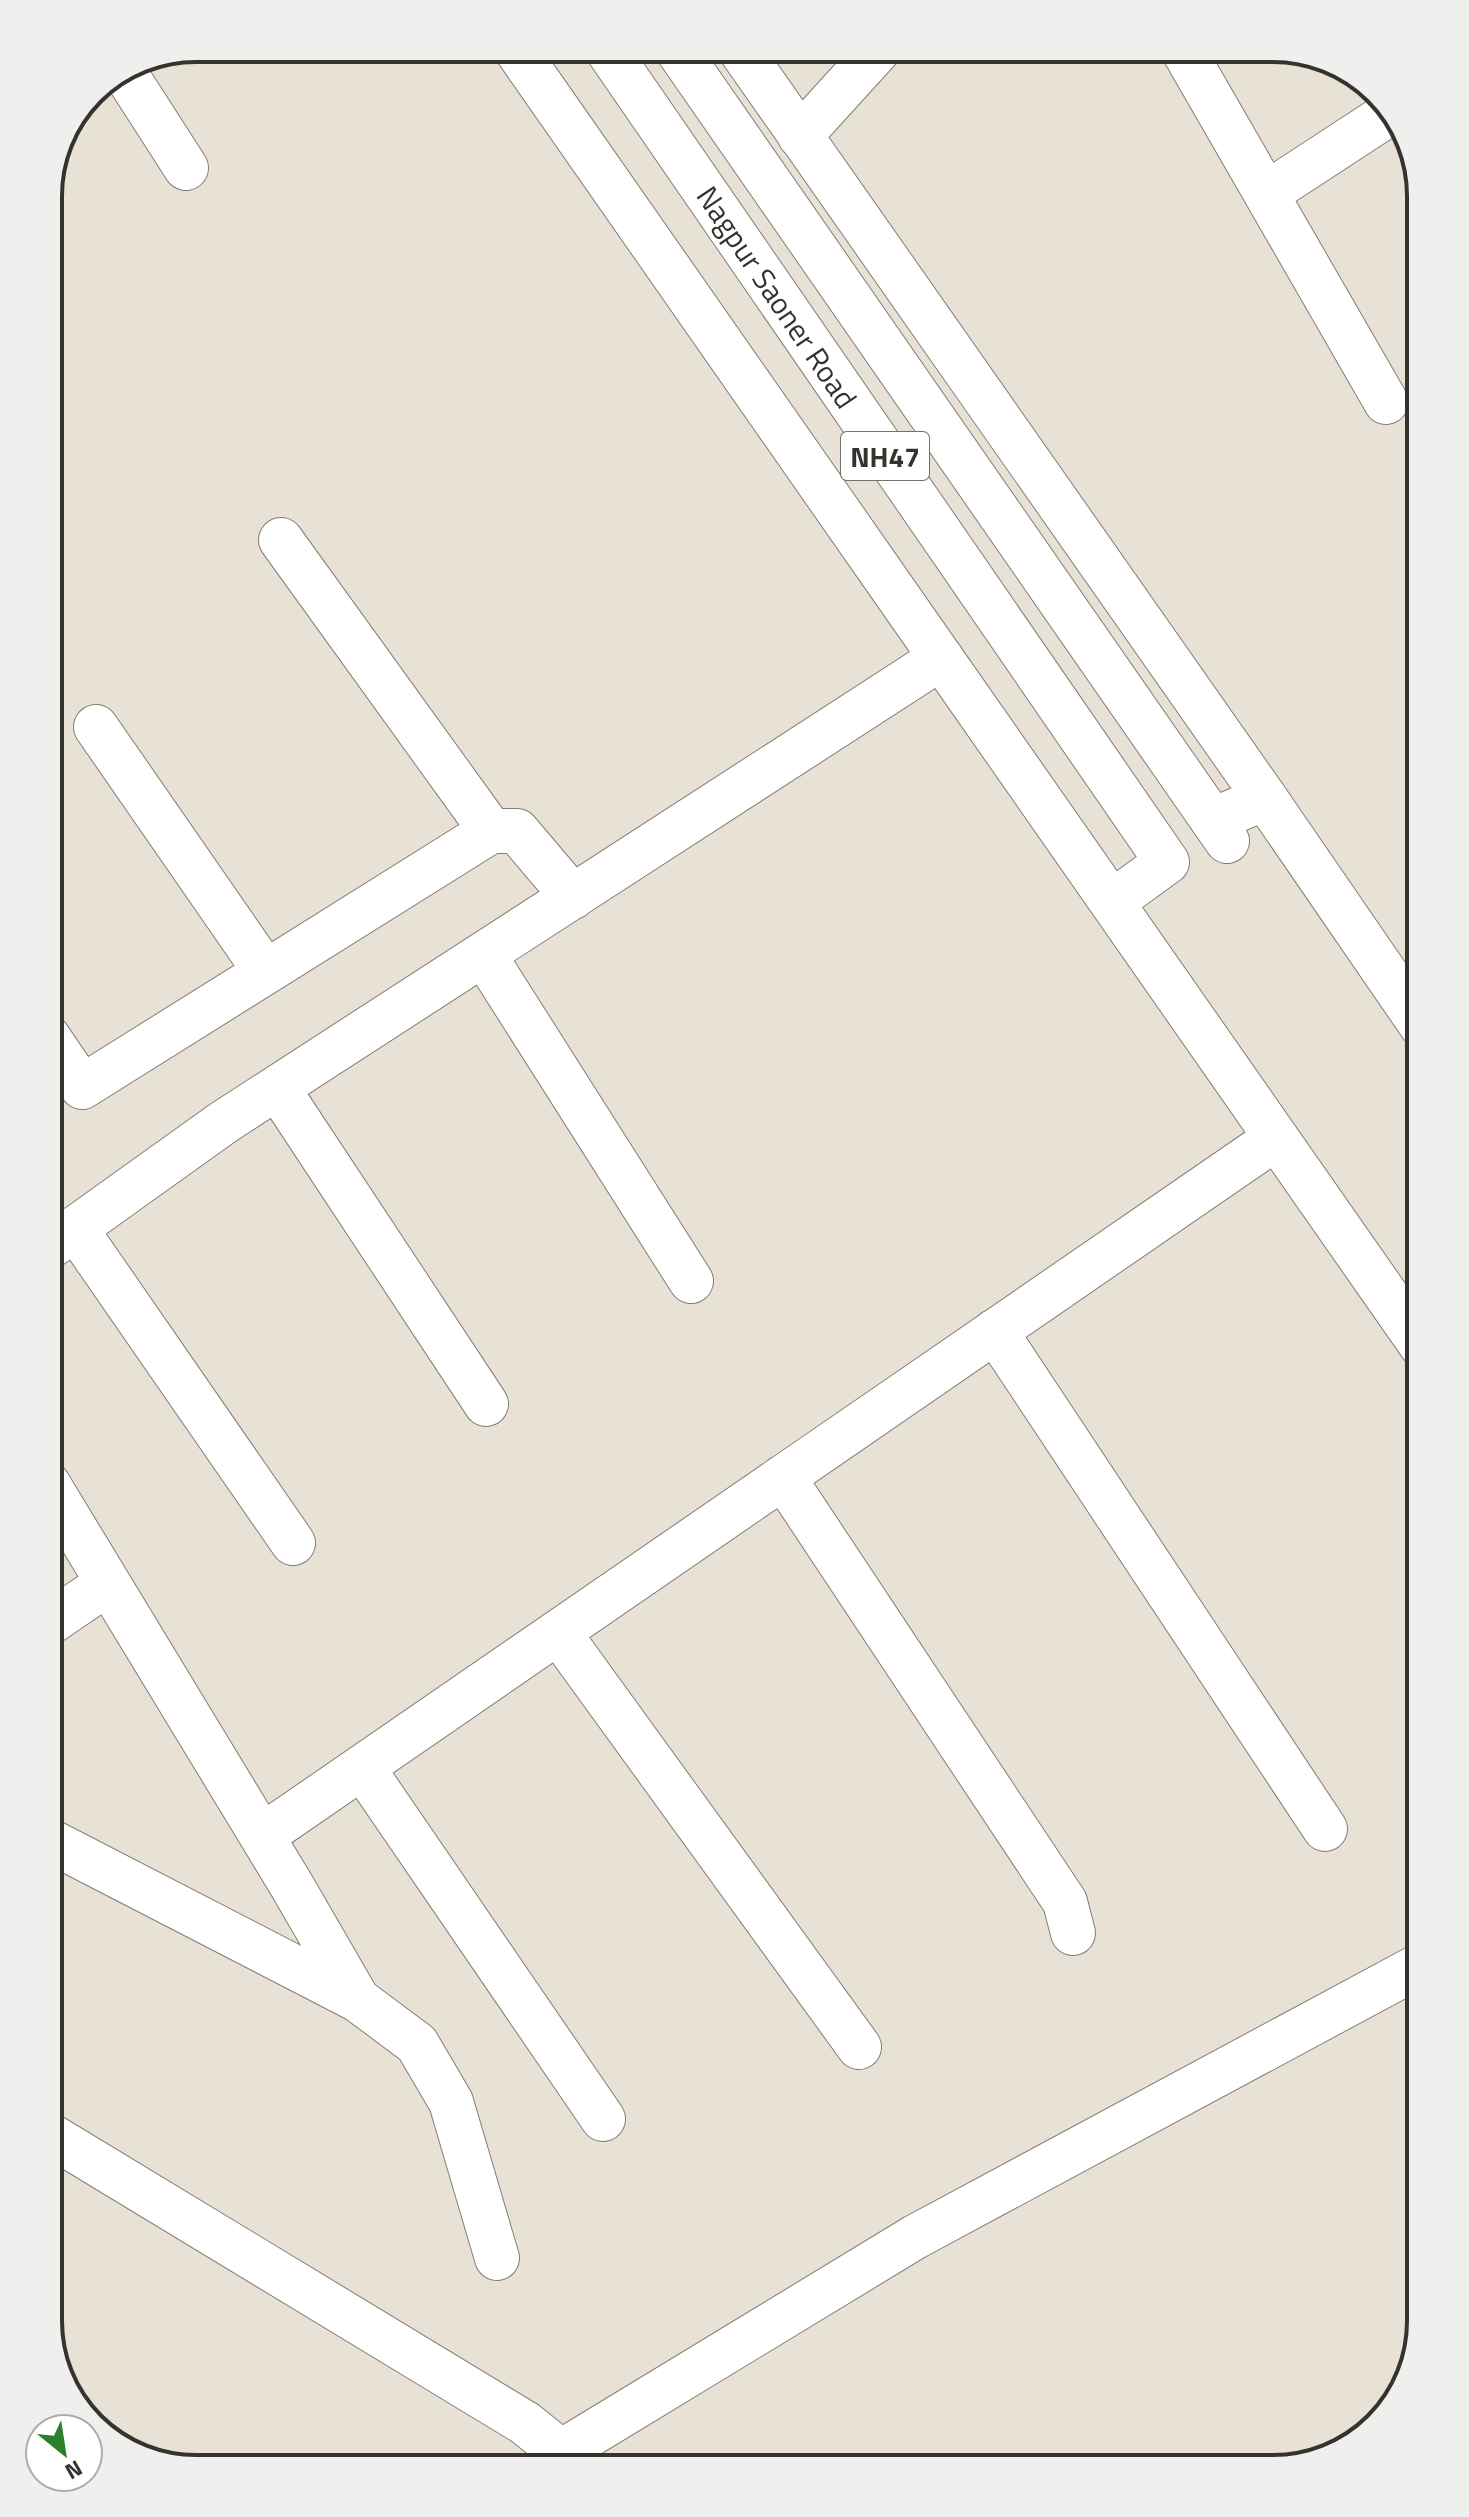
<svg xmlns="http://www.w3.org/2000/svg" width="1469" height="2517" font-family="'Titillium Web',sans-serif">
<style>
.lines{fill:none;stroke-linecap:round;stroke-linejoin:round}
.minor-casing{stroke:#847d73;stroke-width:46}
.major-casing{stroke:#847d73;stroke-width:46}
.highway-casing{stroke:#847d73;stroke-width:46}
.minor{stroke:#fff;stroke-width:44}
.major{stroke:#fff;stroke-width:44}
.highway{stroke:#fff;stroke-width:44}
.labels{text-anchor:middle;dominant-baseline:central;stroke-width:8;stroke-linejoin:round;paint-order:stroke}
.shield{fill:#fff;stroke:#72706d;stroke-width:2}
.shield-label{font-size:28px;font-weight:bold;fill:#36332f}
.street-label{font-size:30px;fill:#36332f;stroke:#fff}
.rim{fill:none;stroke:#36332f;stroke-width:4}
</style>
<rect width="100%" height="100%" fill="#e8e1d5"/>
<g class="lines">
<defs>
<path id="minor" d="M 1182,48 L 1386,402
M 123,70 L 186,168
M 800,136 L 880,48
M 1266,194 L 1390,113
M 96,727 L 265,971
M 491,831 L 517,831 L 573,897
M 484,955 L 691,1281
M 48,1037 L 82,1087 L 491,831 L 281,540
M 278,1089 L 486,1404
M 75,1228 L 293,1543
M 48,1248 L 224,1122 L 941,658
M 995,1331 L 1325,1829
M 783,1477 L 1047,1875 L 1065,1902 L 1073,1933
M 48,1484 L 292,1886 L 358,2000 L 417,2044 L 451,2102 L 497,2258
M 48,1624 L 108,1583
M 558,1632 L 859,2047
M 362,1767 L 603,2119
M 262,1836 L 1276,1138
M 48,1840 L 358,2000
M 48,2134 L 525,2423 L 561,2452 L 915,2237 L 1421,1965"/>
<path id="major" d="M 515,48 L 941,658
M 739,48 L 1265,798"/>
<path id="highway" d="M 606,48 L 1167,862 L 1112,902
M 676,48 L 1227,841
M 941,658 L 1421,1345
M 1213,820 L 1265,798 L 1421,1025"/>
</defs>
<use href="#minor" class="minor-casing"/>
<use href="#major" class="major-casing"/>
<use href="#highway" class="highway-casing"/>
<use href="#minor" class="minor"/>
<use href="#major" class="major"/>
<use href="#highway" class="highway"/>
</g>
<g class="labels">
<rect class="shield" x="841" y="432" width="88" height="48" rx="6"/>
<g class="shield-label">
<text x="885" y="456">NH47</text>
</g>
<g class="street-label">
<text transform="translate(777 297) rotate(56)">Nagpur Saoner Road</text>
</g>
</g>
<path d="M0 0H1469V2517H0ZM196 62H1273A134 134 0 0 1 1407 196V2321A134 134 0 0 1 1273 2455H196A134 134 0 0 1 62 2321V196A134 134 0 0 1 196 62Z" fill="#efefee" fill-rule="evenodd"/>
<path class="rim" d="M196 62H1273A134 134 0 0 1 1407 196V2321A134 134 0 0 1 1273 2455H196A134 134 0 0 1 62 2321V196A134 134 0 0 1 196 62Z"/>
<g transform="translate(64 2453) rotate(150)"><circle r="38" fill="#ffffff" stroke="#afadac" stroke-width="2"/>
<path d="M0-6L14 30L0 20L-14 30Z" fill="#2c7f2c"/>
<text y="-12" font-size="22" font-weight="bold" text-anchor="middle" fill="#36332f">N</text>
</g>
</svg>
